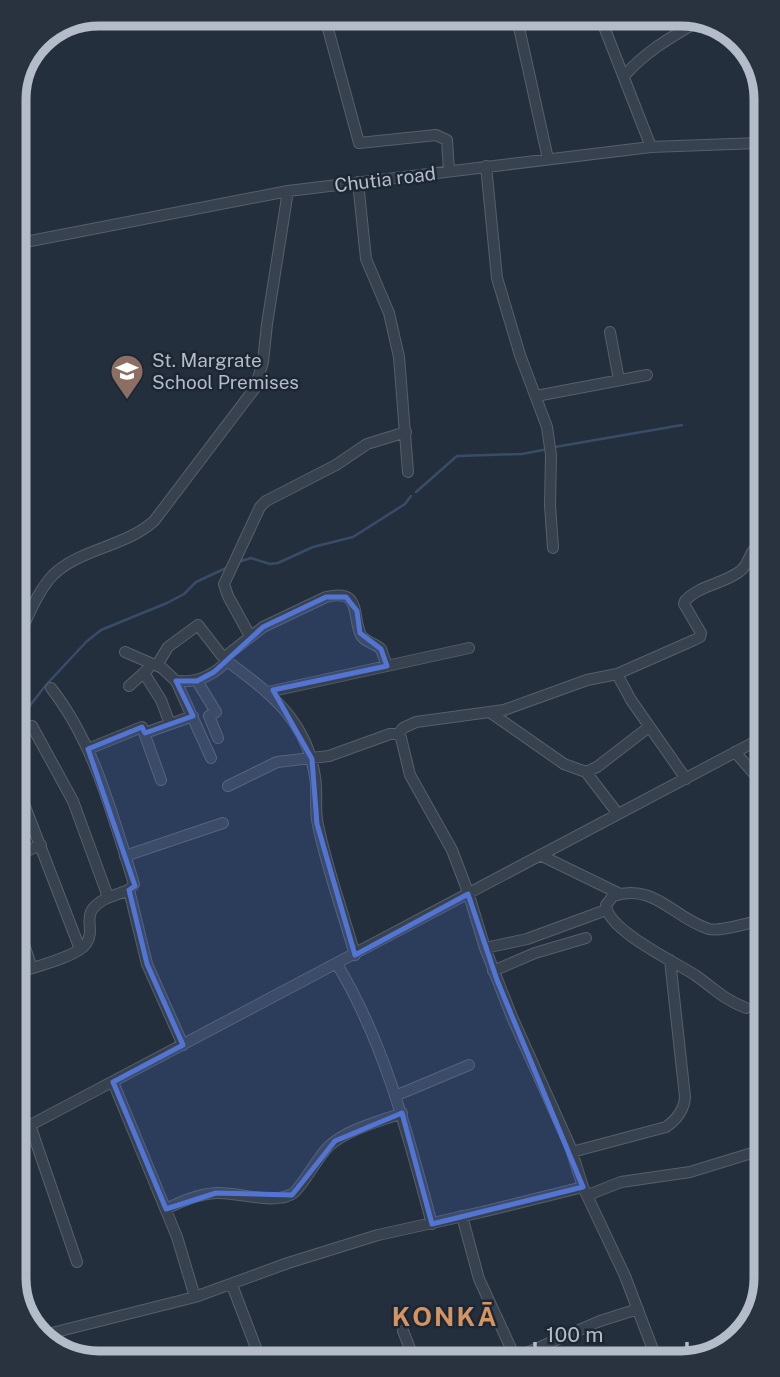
<svg xmlns="http://www.w3.org/2000/svg" width="780" height="1377" font-family="'Public Sans',sans-serif">
<style>
.lines{fill:none;stroke-linecap:round;stroke-linejoin:round}
.stream{stroke:#394c67;stroke-width:2.5}
.minor-casing{stroke:#565f6c;stroke-width:12}
.minor{stroke:#38414e;stroke-width:10}
.marked{fill:#5274d3;fill-opacity:0.2;stroke:#5274d3;stroke-width:5;stroke-linejoin:round}
.labels{text-anchor:middle;dominant-baseline:central;stroke-width:5;stroke-linejoin:round;paint-order:stroke}
.street-label{font-size:19px;fill:#b4bcc9;stroke:#1d2633}
.poi-label{font-size:19px;fill:#b4bcc9;stroke:#1d2633;text-anchor:start}
.district-label{font-size:26px;font-weight:bold;letter-spacing:2px;fill:#d59563;stroke:#1d2633}
.rim{fill:none;stroke:#b4bcc9;stroke-width:9}
</style>
<rect width="100%" height="100%" fill="#242f3e"/>
<g class="lines">
<path class="stream" d="M 555,447 L 682,425
M 416,492 L 457,456 L 522,454 L 548,449
M 238,562 L 251,558 L 270,564 L 278,563 L 313,547 L 353,537 L 405,504 L 411,496
M 18,721 L 46,685 L 86,642 L 101,630 L 167,603 L 184,594 L 196,582 L 226,568"/>
<defs>
<path id="minor" d="M 324,14 L 359,143 L 436,135 L 447,140 L 449,171
M 516,14 L 548,159
M 599,14 L 651,147
M 624,76 C 647,50 673,36 702,19
M 486,166 L 497,278 L 520,355 L 547,427 L 551,455 L 550,505 L 553,548
M 358,182 L 366,259 L 389,313 L 399,357 L 408,472
M 15,244 L 288,191 L 651,147 L 758,143
M 610,332 L 619,380
M 536,396 L 647,375
M 250,636 L 228,596 L 224,584 L 260,507 L 266,501 L 336,465 L 367,444 L 406,432
M 18,637 C 28,617 37,592 53,575 C 79,549 125,547 154,521 L 255,388 L 263,362 L 267,324 L 288,191
M 125,652 L 162,668 L 176,681 C 196,683 213,676 227,661 L 226,656 L 263,627 L 326,597 C 361,589 352,612 360,633 C 363,642 375,643 381,649 L 387,666
M 227,661 C 270,693 307,720 315,777 C 318,793 314,809 318,825 C 327,869 343,912 355,955
M 157,665 L 168,647 L 198,625 L 222,656 L 226,656
M 144,673 L 161,700 L 170,724
M 617,674 L 631,700 L 686,779
M 176,681 L 211,758
M 197,681 L 216,712 L 209,716 L 218,738
M 129,686 L 148,669
M 51,688 C 95,744 113,817 134,884 L 129,890 L 107,898
M 268,692 L 469,648
M 491,713 L 564,764 L 586,772 L 597,767 L 649,727
M 145,733 L 193,716
M 398,734 L 403,728 L 416,722 L 504,710 L 587,680 L 617,674 L 694,640 L 700,637 L 701,633 L 684,604 L 685,601 C 698,586 722,584 739,572 C 750,565 748,551 761,542
M 88,749 L 142,727 L 161,780
M 735,752 L 763,784
M 586,772 L 618,814
M 228,786 L 277,762 L 329,756 L 390,734 L 398,734 L 401,738 L 410,775 L 452,850 L 468,892 L 485,948 L 512,1017 L 570,1146 L 583,1187 L 625,1276 L 655,1355
M 19,791 L 80,949
M 19,854 L 41,845
M 540,855 L 620,894
M 125,856 L 223,823
M 129,890 L 147,964 L 183,1045
M 20,933 L 32,968
M 485,948 L 527,939 L 606,910
M 337,964 C 385,1044 408,1135 432,1224
M 493,971 L 535,953 L 586,938
M 20,972 C 35,967 78,956 86,944 C 98,926 76,914 107,898 L 107,894 L 73,801 L 32,726
M 746,1008 C 723,999 715,989 695,975 C 675,962 607,930 606,905 L 613,896 C 654,882 675,919 709,929 C 721,932 750,922 763,920
M 113,1082 L 177,1237 L 195,1297 L 288,1263 L 378,1235 L 482,1212 L 583,1187
M 395,1096 L 469,1065
M 30,1125 L 77,1262
M 21,1130 L 762,738
M 572,1152 L 666,1127 C 676,1120 684,1111 685,1097 L 670,960
M 588,1195 L 621,1182 L 690,1172 L 765,1149
M 166,1209 C 182,1201 198,1194 217,1193 C 239,1192 272,1205 292,1194 C 300,1190 318,1157 328,1147 C 347,1129 378,1122 402,1113
M 462,1216 L 479,1279 L 515,1357
M 232,1285 L 261,1361
M 403,1331 L 414,1359
M 40,1336 L 195,1297
M 517,1357 L 600,1321 L 638,1309"/>
</defs>
<use href="#minor" class="minor-casing"/>
<use href="#minor" class="minor"/>
</g>
<path class="marked" d="M 326,597 L 346,597 L 357,611 L 360,633 L 381,649 L 387,666 L 273,690 L 312,759 L 317,824 L 355,955 L 468,894 L 497,980 L 583,1187 L 432,1224 L 402,1113 L 335,1141 L 292,1195 L 216,1193 L 166,1209 L 113,1082 L 183,1045 L 147,964 L 129,890 L 135,886 L 88,749 L 142,727 L 145,733 L 193,716 L 176,681 L 197,681 L 214,672 L 263,627 Z"/>
<defs>
<symbol id="school-pin" viewBox="-11 -11 22 30"><path d="M0 17L-7.5 6A9.5 9.5 0 1 1 7.5 6Z" fill="#8d6e63" stroke="#1d2633"/><path d="M0-5L7-2L0 1L-7-2ZM-4 1L0 2.5L4 1V4Q0 6-4 4Z" fill="#fff"/></symbol>
</defs>
<g fill-rule="evenodd">
<use href="#school-pin" x="108" y="352" width="38" height="52"/>
</g>
<g class="labels">
<g class="street-label">
<text transform="translate(385 179) rotate(-7)">Chutia road</text>
</g>
<g class="poi-label">
<text x="152" y="360">St. Margrate<tspan x="152" dy="22">School Premises</tspan></text>
</g>
<g class="district-label">
<text x="445" y="1316">KONKĀ</text>
</g>
</g>
<path d="M0 0H780V1377H0ZM99 26H681A73 73 0 0 1 754 99V1278A73 73 0 0 1 681 1351H99A73 73 0 0 1 26 1278V99A73 73 0 0 1 99 26Z" fill="#29323f" fill-rule="evenodd"/>
<path class="rim" d="M99 26H681A73 73 0 0 1 754 99V1278A73 73 0 0 1 681 1351H99A73 73 0 0 1 26 1278V99A73 73 0 0 1 99 26Z"/>
<path d="M535 1342v10h152v-10" fill="none" stroke="#b4bcc9" stroke-width="3.5"/>
<text x="546" y="1342" font-size="21" fill="#b4bcc9" stroke="#1d2633" stroke-width="5" paint-order="stroke">100 m</text>
</svg>
